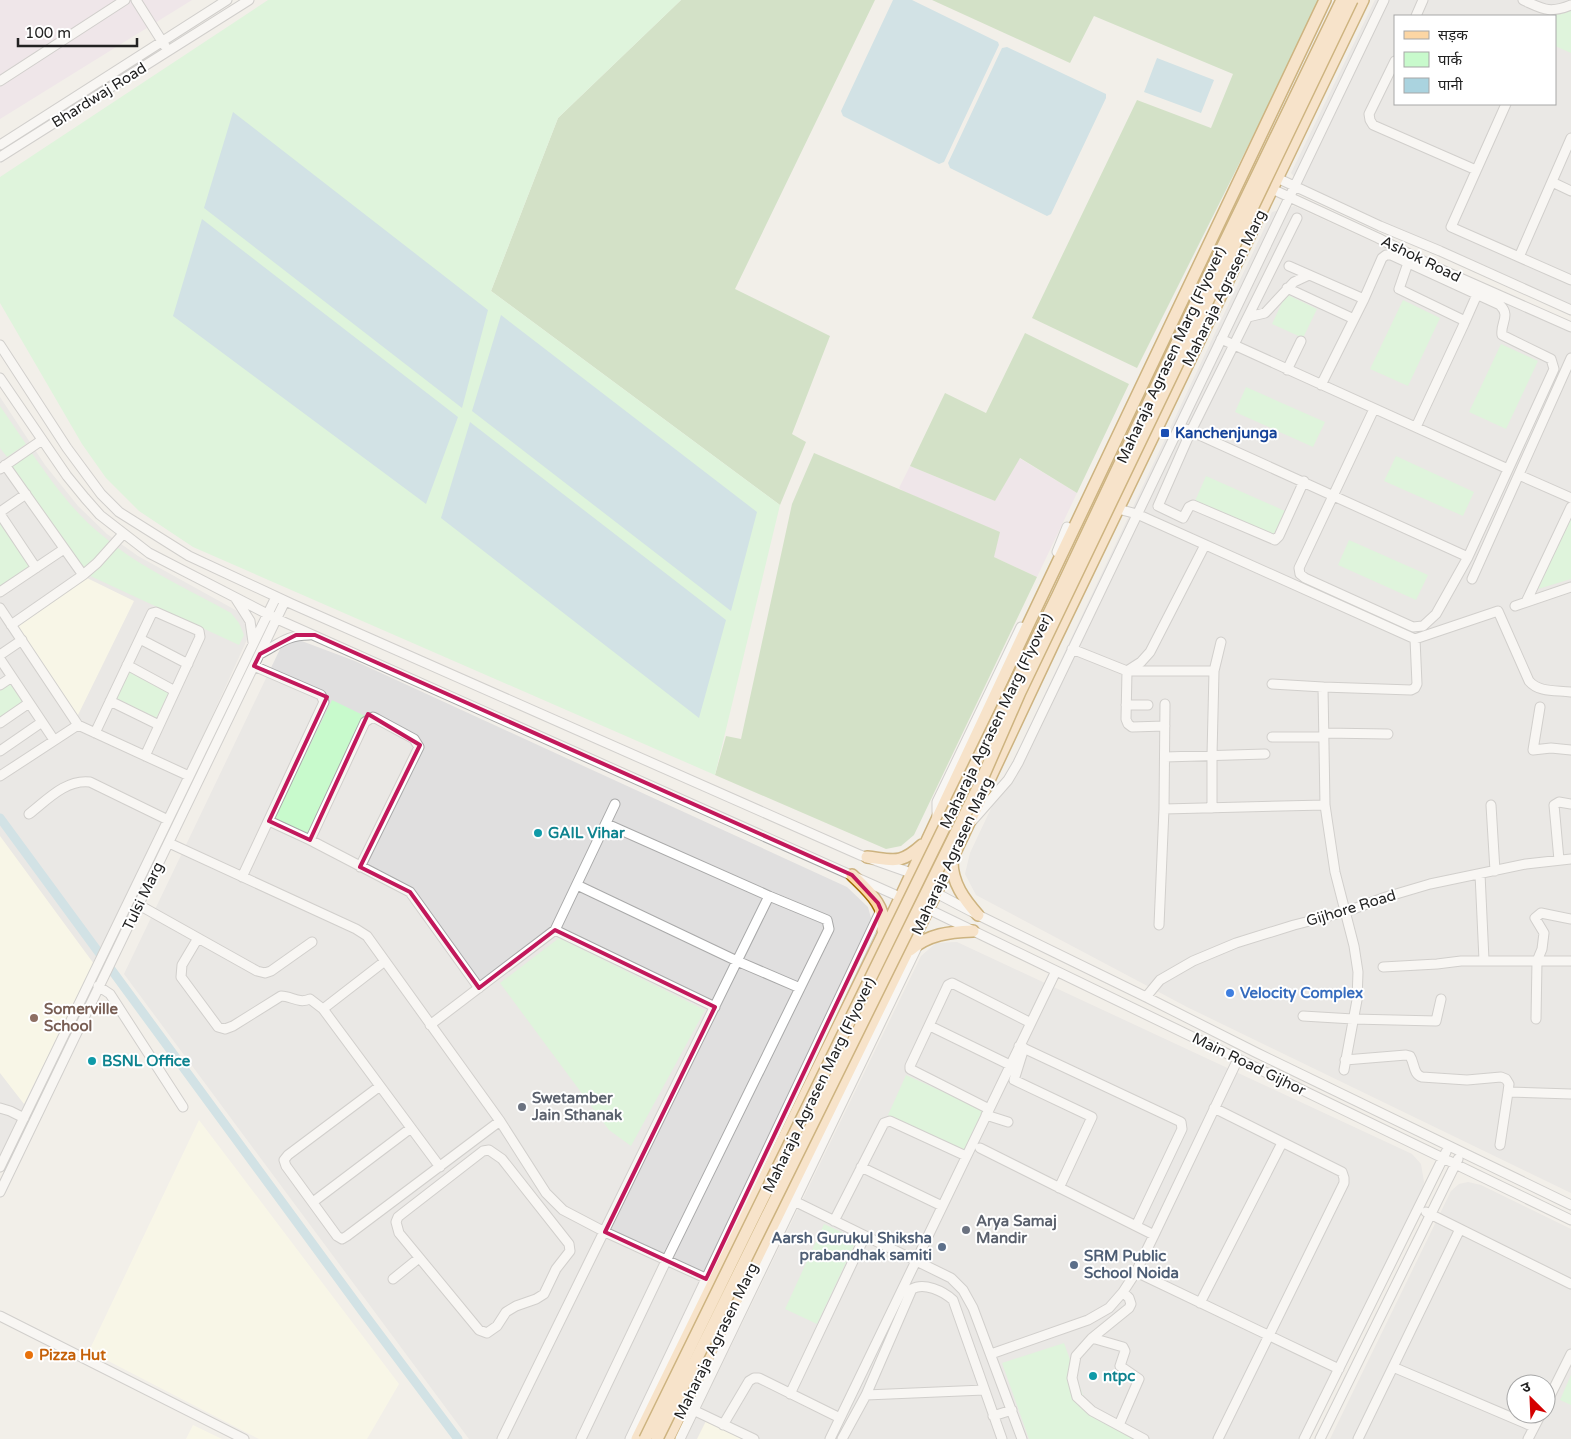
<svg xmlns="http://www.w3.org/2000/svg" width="1571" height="1439" font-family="'Varela Round','Noto Sans Devanagari',sans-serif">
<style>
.residential{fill:#e0dfdf;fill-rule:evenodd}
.industrial{fill:#ebdbe8}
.education{fill:#ffffe5}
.forest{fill:#add19e}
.park{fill:#c8facc}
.water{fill:#aad3df}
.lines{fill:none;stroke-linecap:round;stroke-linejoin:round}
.canal{stroke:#aad3df;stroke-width:9}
.minor-casing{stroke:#a9a9a9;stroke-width:11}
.major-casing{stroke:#a06b00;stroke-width:14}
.minor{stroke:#fff;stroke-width:9}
.major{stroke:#fcd6a4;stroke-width:11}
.major-bridge-casing{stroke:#a06b00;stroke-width:14;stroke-linecap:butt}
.major-bridge{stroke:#fcd6a4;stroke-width:11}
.marked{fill:none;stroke:#c2185b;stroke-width:4;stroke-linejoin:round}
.transit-dot{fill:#1a4fb4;stroke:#fff;stroke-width:2}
.culture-dot{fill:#0f9aa8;stroke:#fff;stroke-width:2}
.shop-dot{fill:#3f7fe0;stroke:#fff;stroke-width:2}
.education-dot{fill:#8d6e63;stroke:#fff;stroke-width:2}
.worship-dot{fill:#6b7280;stroke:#fff;stroke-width:2}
.service-dot{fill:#5c6f8a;stroke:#fff;stroke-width:2}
.food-dot{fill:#e8710a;stroke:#fff;stroke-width:2}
.labels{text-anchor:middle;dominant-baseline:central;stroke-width:4;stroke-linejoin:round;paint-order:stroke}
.street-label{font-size:15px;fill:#222;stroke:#fff}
.transit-label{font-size:15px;font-weight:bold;fill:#164399;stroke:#fff;text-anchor:start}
.culture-label{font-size:15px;font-weight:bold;fill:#0d838f;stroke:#fff;text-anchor:start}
.shop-label{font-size:15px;font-weight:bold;fill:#366cbe;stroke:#fff;text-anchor:start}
.education-label{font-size:15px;font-weight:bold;fill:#785e54;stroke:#fff;text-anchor:start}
.worship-label{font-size:15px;font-weight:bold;fill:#5b616d;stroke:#fff;text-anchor:start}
.service-label{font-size:15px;font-weight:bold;fill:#4e5e75;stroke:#fff;text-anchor:end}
.food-label{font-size:15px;font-weight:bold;fill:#c56008;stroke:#fff;text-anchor:start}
</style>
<rect width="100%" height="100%" fill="#f2efe9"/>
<path class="residential" d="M 1375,0 L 1571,0 L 1571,312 L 1309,194 L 1291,173 ZM 1395,16 L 1555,16 L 1555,104 L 1395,104 Z
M 1294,206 L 1571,332 L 1571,1193 L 1187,1007 L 976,895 L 965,874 L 970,853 L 1272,212 Z
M 0,397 L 45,465 L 78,506 L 107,534 L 138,556 L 239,612 L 248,624 L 250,633 L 123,911 L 0,1163 Z
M 288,640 L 299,640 L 355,661 L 847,887 L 868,907 L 874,929 L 627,1439 L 469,1439 L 124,974 L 281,647 Z
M 957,942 L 1412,1154 L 1421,1164 L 1424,1182 L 1422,1191 L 1298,1439 L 686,1439 L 921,956 L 936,943 Z
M 1468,1182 L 1481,1185 L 1571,1229 L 1571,1439 L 1330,1439 L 1451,1191 L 1459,1184 ZM 1516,1384 L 1546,1384 L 1546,1414 L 1516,1414 Z"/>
<path class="industrial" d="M 0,0 L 192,0 L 0,119 Z
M 1019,458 L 1077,493 L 1037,577 L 994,557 L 899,488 L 910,466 L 995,501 Z"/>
<path class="education" d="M 87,578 L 134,601 L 77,717 L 17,627 Z
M 0,836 L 94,964 L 24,1104 L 0,1073 Z
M 199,1120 L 399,1384 L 367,1439 L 259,1439 L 89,1351 Z
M 706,1421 L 742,1439 L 697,1439 Z
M 193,1425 L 222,1439 L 186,1439 Z"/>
<path class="forest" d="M 681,0 L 875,0 L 735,289 L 830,336 L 792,434 L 806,442 L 780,505 L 491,291 L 558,118 Z
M 932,0 L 1321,0 L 1137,368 L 1032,318 L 1137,100 L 1211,128 L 1233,74 L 1094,16 L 1070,63 Z
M 1025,333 L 1129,384 L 1077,493 L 1020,458 L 995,501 L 910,466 L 945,393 L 986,413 Z
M 814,453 L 1000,532 L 994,557 L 1037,577 L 914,835 L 901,846 L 886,849 L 715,775 L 726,736 L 741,739 L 792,504 Z"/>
<path class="park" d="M 268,0 L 681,0 L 558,118 L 491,291 L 780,505 L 715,775 L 193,547 L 139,511 L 106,478 L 82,444 L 0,303 L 0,177 Z
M 1571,6 L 1571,53 L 1555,46 L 1555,16 L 1548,16 Z
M 1286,294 L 1317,309 L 1303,338 L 1272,324 Z
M 1403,300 L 1440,318 L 1408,386 L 1370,369 Z
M 1501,344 L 1538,361 L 1506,429 L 1469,412 Z
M 1246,387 L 1325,422 L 1313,447 L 1235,412 Z
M 0,406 L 26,444 L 7,457 L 0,448 Z
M 31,452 C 52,482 74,513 103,536 C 140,568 188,589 231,613 L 239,623 L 244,635 L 239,645 L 86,574 L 10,466 Z
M 1396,456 L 1474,492 L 1463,516 L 1384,481 Z
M 1206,476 L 1285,511 L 1273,536 L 1195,501 Z
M 1571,517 L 1571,579 L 1538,589 Z
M 0,518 L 33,566 L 0,589 Z
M 1349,540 L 1428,575 L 1416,600 L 1338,565 Z
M 128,670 L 170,691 L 155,720 L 114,700 Z
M 12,680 L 27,702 L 0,720 L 0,688 Z
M 332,700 L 367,717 L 310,836 L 274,819 Z
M 559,938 L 705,1010 L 631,1146 L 609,1130 L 500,983 Z
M 906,1075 L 983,1110 L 964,1150 L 888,1115 Z
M 824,1224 L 857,1239 L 817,1324 L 785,1309 Z
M 1064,1343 L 1084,1398 L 1098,1419 L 1133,1439 L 1029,1439 L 1002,1363 Z
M 1571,1375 L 1571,1405 L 1560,1400 Z"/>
<path class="water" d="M 893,0 L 912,0 L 998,42 L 999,45 L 944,162 L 939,164 L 843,116 L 841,111 Z
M 1007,47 L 1106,94 L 1106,98 L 1051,214 L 1047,216 L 950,168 L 948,163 L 1002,48 Z
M 1157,58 L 1214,80 L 1201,113 L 1144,92 Z
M 233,112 L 488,310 L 462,408 L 204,208 Z
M 202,219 L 458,417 L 426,504 L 173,316 Z
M 501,315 L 757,512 L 731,611 L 472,411 Z
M 470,422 L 726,620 L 699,718 L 441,518 Z"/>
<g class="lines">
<path class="canal" d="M 0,818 L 362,1311 L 458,1439"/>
<defs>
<path id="minor" d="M 136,0 L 165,46
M 1523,0 C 1543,9 1549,14 1571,5
M 1416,16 L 1423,0
M 1395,61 L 1369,114 L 1370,120 L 1373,125 L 1476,170
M 0,81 L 125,0
M 1506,104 L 1451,227 L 1571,280
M 0,145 L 227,0
M 0,157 L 249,0
M 1277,178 L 1380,226 L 1440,251 L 1571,310
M 1552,182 L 1571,191
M 1272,189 L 1378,238 L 1431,265 L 1571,327
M 1297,218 L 1191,431 L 1158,506 L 1183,518 L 1189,507 L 1193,505 L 1275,540 L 1279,536 L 1304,481
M 1519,257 L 1571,138
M 1408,263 L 1399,289 L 1463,320 L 1464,324 L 1416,427
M 1289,266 L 1364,299
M 1287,288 L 1354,319
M 1248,317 L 1265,313 L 1294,282 L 1309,275
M 1464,324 L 1479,290
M 1221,339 L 1508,469
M 0,345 L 67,448 L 101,494 L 119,512 L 189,556 L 292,604 L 860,855 L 911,873
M 1287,370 L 1301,341
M 0,378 L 67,476 L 85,498 L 100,515 L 149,553 L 277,619 L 900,897
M 1321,385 L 1364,299 L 1382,258 L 1386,255 L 1391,255 L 1500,305 C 1511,316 1500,323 1502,335 L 1551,359 L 1554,369 L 1468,557 L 1436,614 L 1423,626 L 1413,627 L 1305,578 L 1300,574 L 1299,568 L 1374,409
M 1186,429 L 1468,557
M 5,465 L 83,575 L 11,625
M 0,469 L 42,440
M 1519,475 L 1571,498
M 1118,509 L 1137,514 L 1415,639 L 1498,611 L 1529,681 C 1539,693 1557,690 1571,692
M 0,512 L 26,494
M 0,514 L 36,568
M 1057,552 L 1067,527
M 83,575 L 97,563 L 123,534
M 1472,579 L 1571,358
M 0,592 L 64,549
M 236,599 L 250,621 L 253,642
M 1526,602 L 1571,507
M 1515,606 L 1571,587
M 0,608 L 78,725 L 189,776
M 140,639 L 188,664
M 1072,649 L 1127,671 L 1214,671
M 260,654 C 279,644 287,635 309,635
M 0,655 L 22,640
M 0,659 L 54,740
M 127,665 L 175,691
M 1272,684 L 1323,687
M 0,685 L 12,677
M 110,701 L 159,725
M 1165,704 L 1164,809 L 1325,805 L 1335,872 L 1354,946 L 1358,972 L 1357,1000 L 1344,1070
M 1126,705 L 1148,705
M 1540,707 L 1533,750 L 1551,748 L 1571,750
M 0,723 L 29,703
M 1165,726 L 1132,727 L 1128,724 L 1126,719 L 1127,671 L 1141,662 L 1150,652 L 1205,545
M 95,733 L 152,613 L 156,612 L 199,631 L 200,637 L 145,756
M 1324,733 L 1388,734
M 1272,737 L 1324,737
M 0,751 L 42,722
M 1165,757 L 1265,754
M 0,776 L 78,725
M 1325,805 L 1323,687 L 1411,690 L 1415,688 L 1417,684 L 1415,639
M 1491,805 L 1495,871
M 1212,808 L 1212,755 L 1214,671 L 1221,642
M 29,814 C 47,800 66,779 90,782 L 168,820
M 937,818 L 937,802 L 1021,627
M 269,821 L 310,840 L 410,892 L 479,988
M 972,821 L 1008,780 L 1018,763 L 1384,0
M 310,840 L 365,722 L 373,717 L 377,719 L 414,739 L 419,747 L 360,867
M 169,843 L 356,929 L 367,936 L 500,1121 L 546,1193 L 563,1210 L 605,1232 L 714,1282
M 1559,860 L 1554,805 L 1559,802 L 1571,804
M 1480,874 L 1484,960
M 242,877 L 324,702 L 321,695 L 254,666
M 577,885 L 737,961 L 800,988
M 936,893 L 978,915 L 1146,997 L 1257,1053 L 1571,1205
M 139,905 L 257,971 L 265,973 L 271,971 L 312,942
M 928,909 L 1571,1220
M 1159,925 L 1164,809
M 555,930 L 715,1007
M 198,938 L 182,965 L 181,977 L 218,1027 L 225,1029 L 233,1026 L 281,996 C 292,996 298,1004 310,999 L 323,1009
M 385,961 L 323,1009 L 440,1167
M 1383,967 L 1437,964 L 1461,961 L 1571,961
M 98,986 L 110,994 L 183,1107
M 1146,997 L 1160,980 L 1193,961 L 1236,943 L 1294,925 L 1345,912 L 1386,897 L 1430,884 L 1526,864 L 1571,859
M 1303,1016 L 1353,1019 L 1436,1021 L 1441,999
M 1536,1019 L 1537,961 L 1542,949 L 1544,933 L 1535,918 L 1541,913 L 1571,919
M 430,1025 L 555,930 L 615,804
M 930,1026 L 1010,1065
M 1019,1046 L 1181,1122 L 1182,1129 L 1136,1226
M 1024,1048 L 1014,1080 L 1092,1117 L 1059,1188
M 1345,1060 L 1406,1055 L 1410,1056 C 1415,1064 1413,1074 1422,1077 L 1467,1080 L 1501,1077 L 1506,1079 L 1509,1084 L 1508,1092 L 1571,1094
M 380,1086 L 288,1155 L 284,1160 L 286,1166 L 337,1236 L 342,1239 L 347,1236 L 500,1121
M 0,1108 L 10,1111 L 24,1118
M 1214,1108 L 1342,1172 L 1344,1178 L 1344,1183 L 1218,1439
M 989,1109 L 910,1069 L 910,1066 L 948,985 L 952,983 L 1031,1023
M 986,1115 L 1008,1122
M 1500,1145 L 1508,1092
M 980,1148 L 1154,1235
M 489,1150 L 502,1159 L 569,1244 L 570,1251 L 556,1269 L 544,1294 L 536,1299 L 516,1306 L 506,1312 L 497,1326 L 487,1333 L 479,1330 L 399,1233 L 396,1222 L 398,1217 L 403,1213 L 483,1151 Z
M 0,1167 L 276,597
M 861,1167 L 942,1206
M 0,1192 L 285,601
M 790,1199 L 951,1278 L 963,1290 L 973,1308 L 1022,1439
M 313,1202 L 411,1128
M 1426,1212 L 1571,1284
M 834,1221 L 884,1123 L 890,1121 L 966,1156
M 1136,1272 L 1339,1369
M 393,1279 L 419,1258
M 1123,1292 L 1129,1298 L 1131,1304 L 1129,1308 L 1092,1338 L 1076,1356 L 1072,1378 L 1077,1397 L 1092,1411 L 1144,1439
M 1200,1303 L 1282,1143
M 0,1316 L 244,1439
M 1092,1338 L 1123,1347 L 1125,1351 L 1120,1366 L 1139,1379 L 1119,1425
M 991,1354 L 1088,1320 L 1109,1308 L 1123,1292 L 1136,1272 L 1154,1235 L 1238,1059
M 1393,1367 L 1534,1427
M 790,1394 L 865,1236
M 866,1395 L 984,1390
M 1546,1404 L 1571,1354
M 689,1408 L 754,1439
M 993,1416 L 1012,1410
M 723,1425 L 749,1381 L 754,1378 L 759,1378 L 840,1418
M 502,1439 L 769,896
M 581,1439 L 666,1261 L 829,929 L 827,920 L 769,896 L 607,824
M 630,1439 L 881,910
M 680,1439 L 918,945
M 830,1439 L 1056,971
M 842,1439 L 866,1395 L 912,1289 C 924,1282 943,1291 953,1300 L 1002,1439
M 1304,1439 L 1446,1152
M 1320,1439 L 1458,1159
M 1358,1439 L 1460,1229
M 1528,1439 L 1541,1414"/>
<path id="major" d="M 867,857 C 894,860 900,865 922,845
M 952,861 C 952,883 964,899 978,915
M 852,875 C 868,891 887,906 883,930
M 910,950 C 929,934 949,932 973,931
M 637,1439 L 881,939 L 1028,625 L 1325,0
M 668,1439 L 936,893 L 1054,642 L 1363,0"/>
</defs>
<use href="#minor" class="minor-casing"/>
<use href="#major" class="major-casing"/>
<use href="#minor" class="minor"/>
<use href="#major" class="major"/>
<defs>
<path id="major-bridge" d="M 645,1439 L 1058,595 L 1207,279 L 1342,0
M 657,1439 L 979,786 L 1020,692 L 1352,0"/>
</defs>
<use href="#major-bridge" class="major-bridge-casing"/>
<use href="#major-bridge" class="major-bridge"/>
</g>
<path d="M0 0H1571V1439H0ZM 296,635 L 315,635 L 852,875 L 878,903 L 881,910 L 706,1279 L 605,1232 L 715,1007 L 555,930 L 479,988 L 410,892 L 360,867 L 420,745 L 368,714 L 310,840 L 269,821 L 327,697 L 254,666 L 260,654 Z" fill="#f2efe9" fill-opacity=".55" fill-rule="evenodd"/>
<path class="marked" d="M 296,635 L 315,635 L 852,875 L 878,903 L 881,910 L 706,1279 L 605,1232 L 715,1007 L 555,930 L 479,988 L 410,892 L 360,867 L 420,745 L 368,714 L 310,840 L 269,821 L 327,697 L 254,666 L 260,654 Z"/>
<rect class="transit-dot" x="1160" y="428" width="10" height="10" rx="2.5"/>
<g class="culture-dot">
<circle cx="538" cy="833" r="5"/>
<circle cx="92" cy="1061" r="5"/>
<circle cx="1093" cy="1376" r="5"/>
</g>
<circle class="shop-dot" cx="1230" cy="993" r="5"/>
<circle class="education-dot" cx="34" cy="1018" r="5"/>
<g class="worship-dot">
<circle cx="522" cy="1107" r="5"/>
<circle cx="966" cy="1230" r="5"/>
</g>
<g class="service-dot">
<circle cx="942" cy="1247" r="5"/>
<circle cx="1074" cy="1265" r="5"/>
</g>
<circle class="food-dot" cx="29" cy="1355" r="5"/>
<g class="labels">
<g class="street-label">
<text transform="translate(99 95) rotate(-32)">Bhardwaj Road</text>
<text transform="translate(1421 259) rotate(26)">Ashok Road</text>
<text transform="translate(1224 288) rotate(-64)">Maharaja Agrasen Marg</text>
<text transform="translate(1171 355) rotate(-65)">Maharaja Agrasen Marg (Flyover)</text>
<text transform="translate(996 721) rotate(-64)">Maharaja Agrasen Marg (Flyover)</text>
<text transform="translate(952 856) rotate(-65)">Maharaja Agrasen Marg</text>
<text transform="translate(143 896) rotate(-64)">Tulsi Marg</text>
<text transform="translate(1351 908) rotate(-17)">Gijhore Road</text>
<text transform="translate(1249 1064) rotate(26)">Main Road Gijhor</text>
<text transform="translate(819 1085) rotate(-64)">Maharaja Agrasen Marg (Flyover)</text>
<text transform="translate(716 1341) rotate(-64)">Maharaja Agrasen Marg</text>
</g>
<g class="transit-label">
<text x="1175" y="433">Kanchenjunga</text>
</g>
<g class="culture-label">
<text x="548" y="833">GAIL Vihar</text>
<text x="102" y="1061">BSNL Office</text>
<text x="1103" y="1376">ntpc</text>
</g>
<g class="shop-label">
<text x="1240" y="993">Velocity Complex</text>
</g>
<g class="education-label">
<text x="44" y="1009">Somerville<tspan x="44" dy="17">School</tspan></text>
</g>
<g class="worship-label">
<text x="532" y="1098">Swetamber<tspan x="532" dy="17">Jain Sthanak</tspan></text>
<text x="976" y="1221">Arya Samaj<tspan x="976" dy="17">Mandir</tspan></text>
</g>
<g class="service-label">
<text x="932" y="1238">Aarsh Gurukul Shiksha<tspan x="932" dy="17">prabandhak samiti</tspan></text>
<text x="1084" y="1256" text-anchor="start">SRM Public<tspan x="1084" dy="17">School Noida</tspan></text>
</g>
<g class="food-label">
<text x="39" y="1355">Pizza Hut</text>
</g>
</g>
<rect x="1394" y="15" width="162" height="90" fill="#ffffff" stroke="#a7a7a7"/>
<rect x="1404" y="31" width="25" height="8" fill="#fcd6a4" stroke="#a7a7a7"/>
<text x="1438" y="40" font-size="15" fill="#222222">सड़क</text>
<rect x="1404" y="52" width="25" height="15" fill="#c8facc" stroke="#a7a7a7"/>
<text x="1438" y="65" font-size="15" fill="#222222">पार्क</text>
<rect x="1404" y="78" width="25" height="15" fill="#aad3df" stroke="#a7a7a7"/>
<text x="1438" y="90" font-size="15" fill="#222222">पानी</text>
<g transform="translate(1531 1399) rotate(336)"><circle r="24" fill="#ffffff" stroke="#a7a7a7"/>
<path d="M0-4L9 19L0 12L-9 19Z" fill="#d40000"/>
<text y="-8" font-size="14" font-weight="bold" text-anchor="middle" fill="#222222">उ</text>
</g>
<path d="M18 38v8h119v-8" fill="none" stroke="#222222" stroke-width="2.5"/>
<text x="25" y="38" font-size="15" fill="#222222" stroke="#ffffff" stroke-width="4" paint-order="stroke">100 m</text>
</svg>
